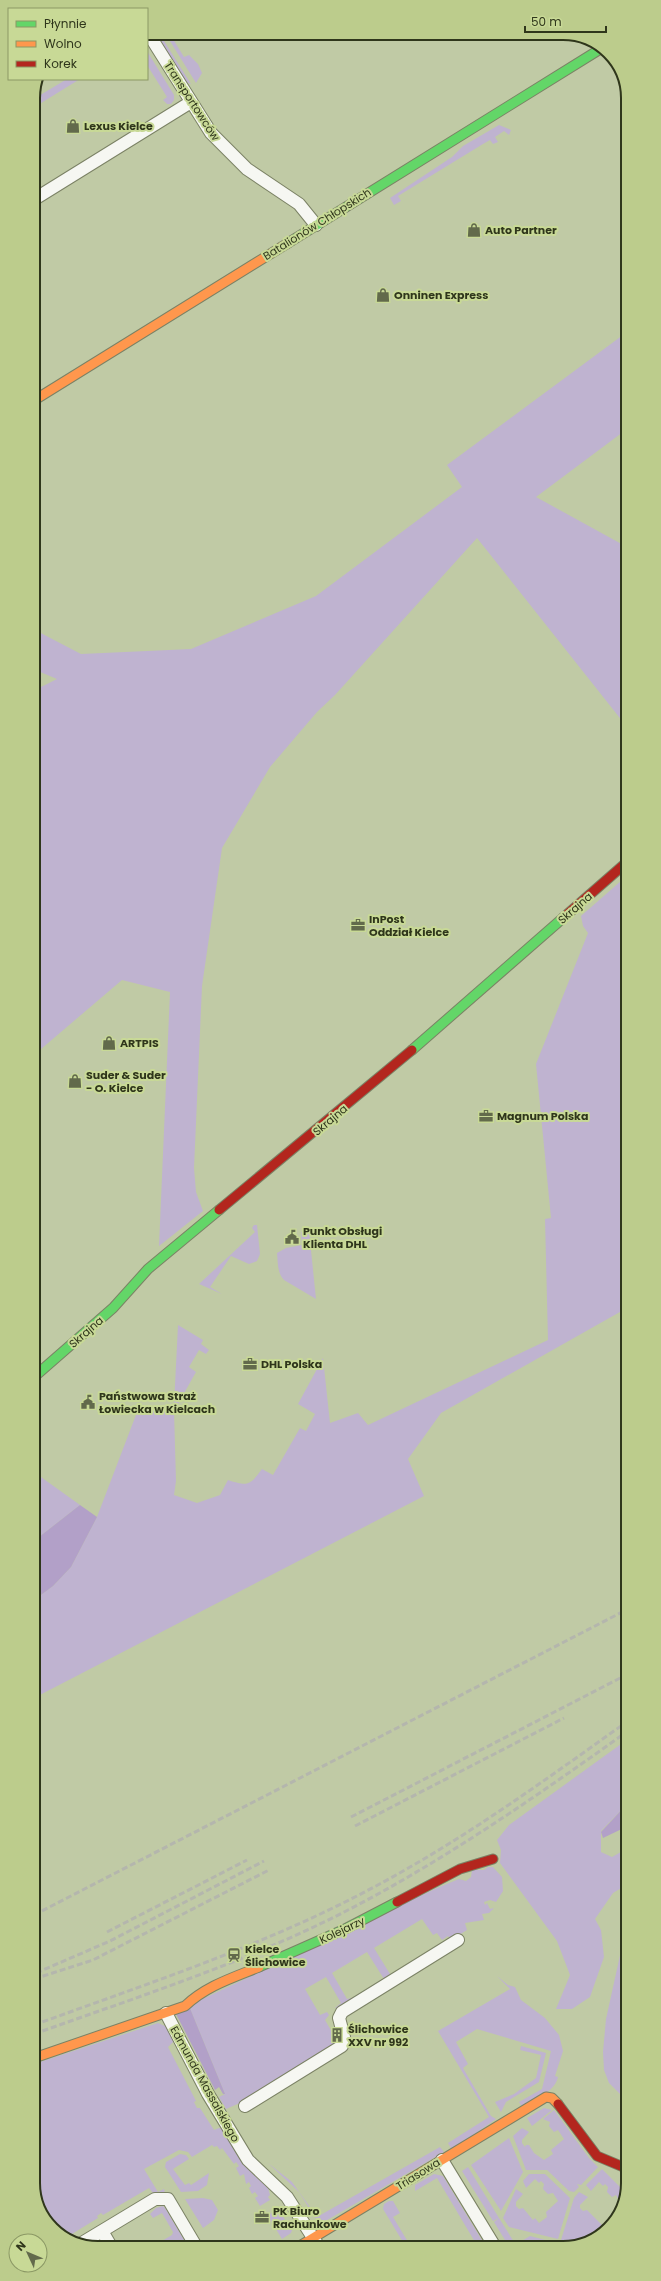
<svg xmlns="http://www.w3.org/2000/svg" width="661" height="2281" font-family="Poppins,sans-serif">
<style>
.green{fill:#bfb3d0}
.forest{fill:#b2a0c8}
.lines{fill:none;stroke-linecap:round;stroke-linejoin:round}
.street-casing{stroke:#7b8265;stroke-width:14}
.fast-casing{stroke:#7b8265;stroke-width:11}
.slow-casing{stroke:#7b8265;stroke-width:11}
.jam-casing{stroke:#7b8265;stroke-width:11}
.street{stroke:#f6f7f2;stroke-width:12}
.fast{stroke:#63d668;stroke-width:9}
.slow{stroke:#ff974d;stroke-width:9}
.jam{stroke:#b3261e;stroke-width:9}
.rail{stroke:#b4b6ad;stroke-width:3;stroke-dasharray:6 3;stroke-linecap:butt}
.labels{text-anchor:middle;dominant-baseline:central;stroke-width:4;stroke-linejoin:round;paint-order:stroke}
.street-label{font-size:11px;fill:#2f361b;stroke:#c8d996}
.poi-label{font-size:11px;font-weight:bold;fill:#2f361b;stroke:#c8d996;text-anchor:start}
.rim{fill:none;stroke:#2f361b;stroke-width:2}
</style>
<rect width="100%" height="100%" fill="#c0caa5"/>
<path class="green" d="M 154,33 L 159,33 L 191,84 L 185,82 Z
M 165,33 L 173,33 L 175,37 L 173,39 L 184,57 L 189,55 L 198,64 L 202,73 L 196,83 Z
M 147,51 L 174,95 L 174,100 L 171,104 L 167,104 L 163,100 L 167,97 L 147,65 Z
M 67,79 L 80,79 L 33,108 L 36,105 L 37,97 Z
M 499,125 L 511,130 L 509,135 L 504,131 L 495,137 L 498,142 L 493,144 L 490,140 L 483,144 L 398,196 L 401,201 L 394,205 L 390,198 L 452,157 L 463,146 Z
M 627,332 L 627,429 L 536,497 L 627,547 L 627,727 L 477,538 L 335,695 L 317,712 L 270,767 L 222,848 L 202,986 L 194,1168 L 196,1192 L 203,1211 L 159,1246 L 170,992 L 122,980 L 34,1055 L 33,691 L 57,679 L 33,669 L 33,629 L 81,654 L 191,649 L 316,596 L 462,487 L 447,465 Z
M 627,878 L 627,1295 L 623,1299 L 627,1308 L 441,1413 L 408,1459 L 424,1496 L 34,1698 L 34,1600 L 53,1586 L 71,1567 L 97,1517 L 139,1407 L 174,1405 L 178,1325 L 203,1340 L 201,1344 L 209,1350 L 206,1354 L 199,1350 L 189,1367 L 196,1372 L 174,1411 L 176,1481 L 174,1495 L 197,1503 L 220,1495 L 228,1480 C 249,1487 250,1485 262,1469 L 273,1475 L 300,1428 L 306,1431 L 315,1414 L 298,1404 L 323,1358 L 330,1423 L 358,1413 L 368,1425 L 548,1340 L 545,1219 L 551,1218 L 536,1064 L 588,933 L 583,926 L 581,916 L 621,881 Z
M 254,1225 L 257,1225 L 260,1254 L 257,1261 L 249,1264 L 231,1256 L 210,1287 L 222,1294 L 199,1284 L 255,1232 L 252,1228 Z
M 309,1231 L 316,1299 L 284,1280 C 277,1273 278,1262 277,1253 L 286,1248 L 302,1245 L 301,1232 Z
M 34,1472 L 80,1505 L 34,1541 Z
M 628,1739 L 628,1803 L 601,1831 L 601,1852 L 612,1857 L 628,1848 L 628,1884 L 613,1893 L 595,1919 L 601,1930 L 604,1957 L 590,1997 L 572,2009 L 556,2009 L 570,1975 L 557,1941 L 500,1863 L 501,1850 L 497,1840 L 509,1825 Z
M 488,1867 L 493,1867 L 502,1877 L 503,1891 L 496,1902 L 490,1900 L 484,1902 L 485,1905 L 487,1903 L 490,1909 L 494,1908 L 489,1913 L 482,1914 L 484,1920 L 465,1923 L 467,1930 L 451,1940 L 448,1936 L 442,1940 L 437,1933 L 433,1935 L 422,1919 L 374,1948 L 390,1974 L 397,1971 L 384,1979 L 367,1952 L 332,1973 L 347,1999 L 355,1997 L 338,2008 L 335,2008 L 341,2003 L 326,1977 L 305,1989 L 320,2015 L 327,2012 L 329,2015 L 325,2020 L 336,2039 L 340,2037 L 340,2041 L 242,2102 L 226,2109 L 219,2097 L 225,2094 L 189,2006 L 192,2004 L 437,1888 L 459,1879 L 466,1881 L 471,1877 L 472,1870 L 484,1870 Z
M 628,1919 L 628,2102 L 609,2083 L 604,2070 L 603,2052 L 606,2019 Z
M 497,1976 L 508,1985 L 515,1987 L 521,2000 L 545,2018 L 559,2035 L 563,2051 L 555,2076 L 558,2077 C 555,2092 534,2100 522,2107 L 519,2102 L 542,2089 L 551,2051 L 477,2029 L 456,2042 L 468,2064 L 463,2068 L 491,2116 L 496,2119 L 452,2150 L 448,2143 L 489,2117 L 438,2031 L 510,1989 Z
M 158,2023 L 167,2027 L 174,2041 L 168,2047 L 196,2101 L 194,2102 L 197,2108 L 200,2108 L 214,2130 L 219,2128 L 223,2129 L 243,2164 L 268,2188 L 270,2195 L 268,2197 L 270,2200 L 260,2206 L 255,2198 L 258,2196 L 255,2192 L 252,2194 L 249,2188 L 251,2186 L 249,2182 L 246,2184 L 244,2174 L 240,2176 L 236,2168 L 239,2166 L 236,2162 L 234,2164 L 222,2148 L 220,2150 L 217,2146 L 214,2147 L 212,2145 L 192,2157 L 188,2152 L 179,2150 L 144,2169 L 158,2192 L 164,2189 L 165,2193 L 154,2194 L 149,2188 L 103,2215 L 101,2213 L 97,2216 L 98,2218 L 67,2237 L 55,2232 L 34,2196 L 34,2064 Z
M 521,2046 L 546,2053 L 539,2082 L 506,2102 L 501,2112 L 495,2102 L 514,2094 L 536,2078 L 541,2055 L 520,2050 Z
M 544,2108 L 552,2110 L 532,2126 L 527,2118 Z
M 554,2110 L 589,2158 L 598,2167 L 581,2185 L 577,2184 L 579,2187 L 574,2192 L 569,2191 L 547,2170 L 526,2170 L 513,2136 L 522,2128 L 529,2132 L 522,2140 L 522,2143 L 525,2147 L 526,2145 L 529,2145 L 534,2153 L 544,2160 L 553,2154 L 551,2150 L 564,2139 L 558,2130 L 554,2132 L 549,2126 L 550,2122 L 543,2119 Z
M 509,2138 L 523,2172 L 501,2211 L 471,2165 Z
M 440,2147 L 444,2152 L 322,2223 L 318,2222 L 299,2192 L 268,2163 L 292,2182 L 317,2217 Z
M 180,2154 L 186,2155 L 189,2159 L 173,2169 L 185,2185 L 189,2183 L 191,2185 L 209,2173 L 207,2185 L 198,2191 L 181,2192 L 165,2167 L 166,2162 Z
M 468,2167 L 499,2218 L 493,2221 L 462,2171 Z
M 602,2169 L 625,2192 L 621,2204 L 616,2195 L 612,2197 L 607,2192 L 608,2187 L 605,2184 L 603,2186 L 599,2182 L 591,2191 L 586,2185 Z
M 434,2174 L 443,2176 L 486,2247 L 478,2247 L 437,2178 L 415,2191 L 415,2185 Z
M 529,2174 L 545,2174 L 570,2198 L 558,2239 L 509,2227 L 503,2218 L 516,2189 L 523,2194 L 516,2202 L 516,2206 L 519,2209 L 523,2208 L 533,2220 L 535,2218 L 539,2223 L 547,2217 L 546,2212 L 558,2201 L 553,2193 L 548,2194 L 543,2189 L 544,2184 L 541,2181 L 539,2183 L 535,2179 L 526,2188 L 523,2181 Z
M 579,2192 L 588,2197 L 580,2205 L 580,2208 L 583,2211 L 587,2210 L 603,2226 L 611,2220 L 610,2215 L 620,2205 L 614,2223 L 580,2244 L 561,2240 L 574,2198 Z
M 203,2198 L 212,2200 L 218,2210 L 214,2220 L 203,2228 L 185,2199 Z
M 389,2201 L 393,2201 L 400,2213 L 393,2217 L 411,2247 L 406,2247 L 383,2209 L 384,2204 Z
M 163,2206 L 165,2208 L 189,2248 L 150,2248 L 172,2235 L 173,2232 L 162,2213 L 153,2218 L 150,2214 L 156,2208 Z
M 277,2208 L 292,2230 L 291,2233 L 282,2239 L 268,2216 Z
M 499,2218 L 514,2242 L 505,2247 L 500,2247 L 499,2244 L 505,2240 L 494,2222 Z
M 530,2236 L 557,2243 L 556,2247 L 533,2245 L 512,2247 Z"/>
<path class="forest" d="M 80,1505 L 97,1517 L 71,1567 L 53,1586 L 34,1600 L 34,1541 Z
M 628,1803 L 628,1826 L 603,1838 L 601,1832 Z
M 189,2006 L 225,2094 L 223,2094 L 219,2087 L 215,2090 L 213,2086 L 175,2012 Z"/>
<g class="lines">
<defs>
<path id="street" d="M 148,33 L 211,133 L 247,169 L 299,204 L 316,225
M 33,200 L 191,102
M 166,2013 L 208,2094 L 248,2160 L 287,2197 L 319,2247
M 245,2106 L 342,2046 L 344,2037 L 339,2018 L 342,2012 L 458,1940
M 442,2160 L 495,2247
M 102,2231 L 112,2248
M 82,2243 L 155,2199 L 168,2199 L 197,2248"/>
<path id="fast" d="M 288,243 L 602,48
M 412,1050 L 563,918
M 34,1377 L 113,1308 L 148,1269 L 219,1210
M 259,1967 L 345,1929 L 397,1902"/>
<path id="slow" d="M 33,401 L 288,243
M 34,2058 L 185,2006 C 206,1986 232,1978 259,1967
M 298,2247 L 546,2097 L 552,2098 L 558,2104"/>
<path id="jam" d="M 563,918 L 627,862
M 219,1210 L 412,1050
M 397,1902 L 460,1869 L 493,1859
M 558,2104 L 597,2156 L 628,2169"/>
</defs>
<use href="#street" class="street-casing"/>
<use href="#fast" class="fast-casing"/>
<use href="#slow" class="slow-casing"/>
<use href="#jam" class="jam-casing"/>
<use href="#street" class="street"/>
<use href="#fast" class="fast"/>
<use href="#slow" class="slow"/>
<use href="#jam" class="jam"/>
<path class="rail" d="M 351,1817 L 628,1674
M 355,1826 L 564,1718
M 34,1915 L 628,1609
M 107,1932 L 247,1860
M 36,1973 L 110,1941 L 264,1861
M 34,1979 L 93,1960 L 269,1870
M 34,2025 C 149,1983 266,1945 374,1887 C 463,1840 545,1780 628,1721
M 34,2034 C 140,1996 250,1961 350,1909 C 448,1858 538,1795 628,1731"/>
</g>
<defs>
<symbol id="shop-bare" viewBox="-9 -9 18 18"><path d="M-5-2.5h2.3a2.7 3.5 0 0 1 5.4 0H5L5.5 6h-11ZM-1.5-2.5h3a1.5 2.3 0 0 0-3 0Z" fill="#626a4b" stroke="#c8d996" stroke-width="2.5" paint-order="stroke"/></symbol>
<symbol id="office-bare" viewBox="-9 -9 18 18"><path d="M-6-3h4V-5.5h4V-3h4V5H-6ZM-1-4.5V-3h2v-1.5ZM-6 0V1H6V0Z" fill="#626a4b" stroke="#c8d996" stroke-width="2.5" paint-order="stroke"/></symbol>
<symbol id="civic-bare" viewBox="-9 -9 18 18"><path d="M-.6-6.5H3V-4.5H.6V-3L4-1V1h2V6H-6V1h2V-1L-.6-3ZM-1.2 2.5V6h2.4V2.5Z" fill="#626a4b" stroke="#c8d996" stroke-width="2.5" paint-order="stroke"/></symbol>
<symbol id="station-bare" viewBox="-9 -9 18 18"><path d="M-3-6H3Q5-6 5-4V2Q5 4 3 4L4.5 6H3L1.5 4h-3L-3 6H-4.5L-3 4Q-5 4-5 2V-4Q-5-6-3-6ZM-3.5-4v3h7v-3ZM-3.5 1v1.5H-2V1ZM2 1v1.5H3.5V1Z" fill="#626a4b" stroke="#c8d996" stroke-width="2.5" paint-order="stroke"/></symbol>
<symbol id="building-bare" viewBox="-9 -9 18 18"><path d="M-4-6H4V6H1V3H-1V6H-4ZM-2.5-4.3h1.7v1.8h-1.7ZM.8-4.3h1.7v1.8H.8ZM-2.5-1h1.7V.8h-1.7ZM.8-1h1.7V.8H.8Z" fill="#626a4b" stroke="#c8d996" stroke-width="2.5" paint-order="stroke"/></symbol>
</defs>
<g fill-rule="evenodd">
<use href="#shop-bare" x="63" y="116" width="20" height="20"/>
<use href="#shop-bare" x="464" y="220" width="20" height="20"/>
<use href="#shop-bare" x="373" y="285" width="20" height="20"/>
<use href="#office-bare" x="348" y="915" width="20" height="20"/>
<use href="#shop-bare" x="99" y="1033" width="20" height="20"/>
<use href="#shop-bare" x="65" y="1071" width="20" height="20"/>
<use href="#office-bare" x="476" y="1106" width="20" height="20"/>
<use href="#civic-bare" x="282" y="1227" width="20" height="20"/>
<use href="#office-bare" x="240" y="1354" width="20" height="20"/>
<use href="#civic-bare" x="78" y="1392" width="20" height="20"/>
<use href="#station-bare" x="224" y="1945" width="20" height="20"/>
<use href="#building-bare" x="327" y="2025" width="20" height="20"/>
<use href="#office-bare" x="252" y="2207" width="20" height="20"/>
</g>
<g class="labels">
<g class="street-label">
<text transform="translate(192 101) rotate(57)">Transportowców</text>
<text transform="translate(317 224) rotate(-32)">Batalionów Chłopskich</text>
<text transform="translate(575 908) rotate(-41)">Skrajna</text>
<text transform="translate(330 1120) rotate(-40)">Skrajna</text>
<text transform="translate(86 1332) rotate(-41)">Skrajna</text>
<text transform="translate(342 1930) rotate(-25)">Kolejarzy</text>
<text transform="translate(205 2084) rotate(61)">Edmunda Massalskiego</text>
<text transform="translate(418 2174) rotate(-32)">Triasowa</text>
</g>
<g class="poi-label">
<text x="84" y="126">Lexus Kielce</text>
<text x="485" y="230">Auto Partner</text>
<text x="394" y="295">Onninen Express</text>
<text x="369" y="919">InPost<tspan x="369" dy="13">Oddział Kielce</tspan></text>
<text x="120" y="1043">ARTPIS</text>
<text x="86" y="1075">Suder &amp; Suder<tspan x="86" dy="13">- O. Kielce</tspan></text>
<text x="497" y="1116">Magnum Polska</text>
<text x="303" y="1231">Punkt Obsługi<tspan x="303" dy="13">Klienta DHL</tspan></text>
<text x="261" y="1364">DHL Polska</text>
<text x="99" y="1396">Państwowa Straż<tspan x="99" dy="13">Łowiecka w Kielcach</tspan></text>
<text x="245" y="1949">Kielce<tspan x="245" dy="13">Ślichowice</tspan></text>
<text x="348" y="2029">Ślichowice<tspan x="348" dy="13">XXV nr 992</tspan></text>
<text x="273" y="2211">PK Biuro<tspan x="273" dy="13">Rachunkowe</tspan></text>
</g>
</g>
<path d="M0 0H661V2281H0ZM98 40H563A58 58 0 0 1 621 98V2183A58 58 0 0 1 563 2241H98A58 58 0 0 1 40 2183V98A58 58 0 0 1 98 40Z" fill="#bccc8c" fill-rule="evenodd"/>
<path class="rim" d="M98 40H563A58 58 0 0 1 621 98V2183A58 58 0 0 1 563 2241H98A58 58 0 0 1 40 2183V98A58 58 0 0 1 98 40Z"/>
<rect x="8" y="8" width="140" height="72" fill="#c8d996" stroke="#8b9865"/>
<rect x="16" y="21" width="20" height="6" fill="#63d668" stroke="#8b9865"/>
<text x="44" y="28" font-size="12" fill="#2f361b">Płynnie</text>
<rect x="16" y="41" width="20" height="6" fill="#ff974d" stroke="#8b9865"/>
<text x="44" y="48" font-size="12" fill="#2f361b">Wolno</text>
<rect x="16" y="61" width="20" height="6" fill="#b3261e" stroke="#8b9865"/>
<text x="44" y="68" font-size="12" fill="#2f361b">Korek</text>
<g transform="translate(28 2253) rotate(314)"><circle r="19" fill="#c8d996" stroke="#8b9865"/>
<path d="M0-3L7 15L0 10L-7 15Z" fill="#626a4b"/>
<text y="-6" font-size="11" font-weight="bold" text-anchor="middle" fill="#2f361b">N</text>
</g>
<path d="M525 26v6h81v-6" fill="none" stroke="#2f361b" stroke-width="2"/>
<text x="531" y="26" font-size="12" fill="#2f361b" stroke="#c8d996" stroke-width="3" paint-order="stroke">50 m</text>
</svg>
